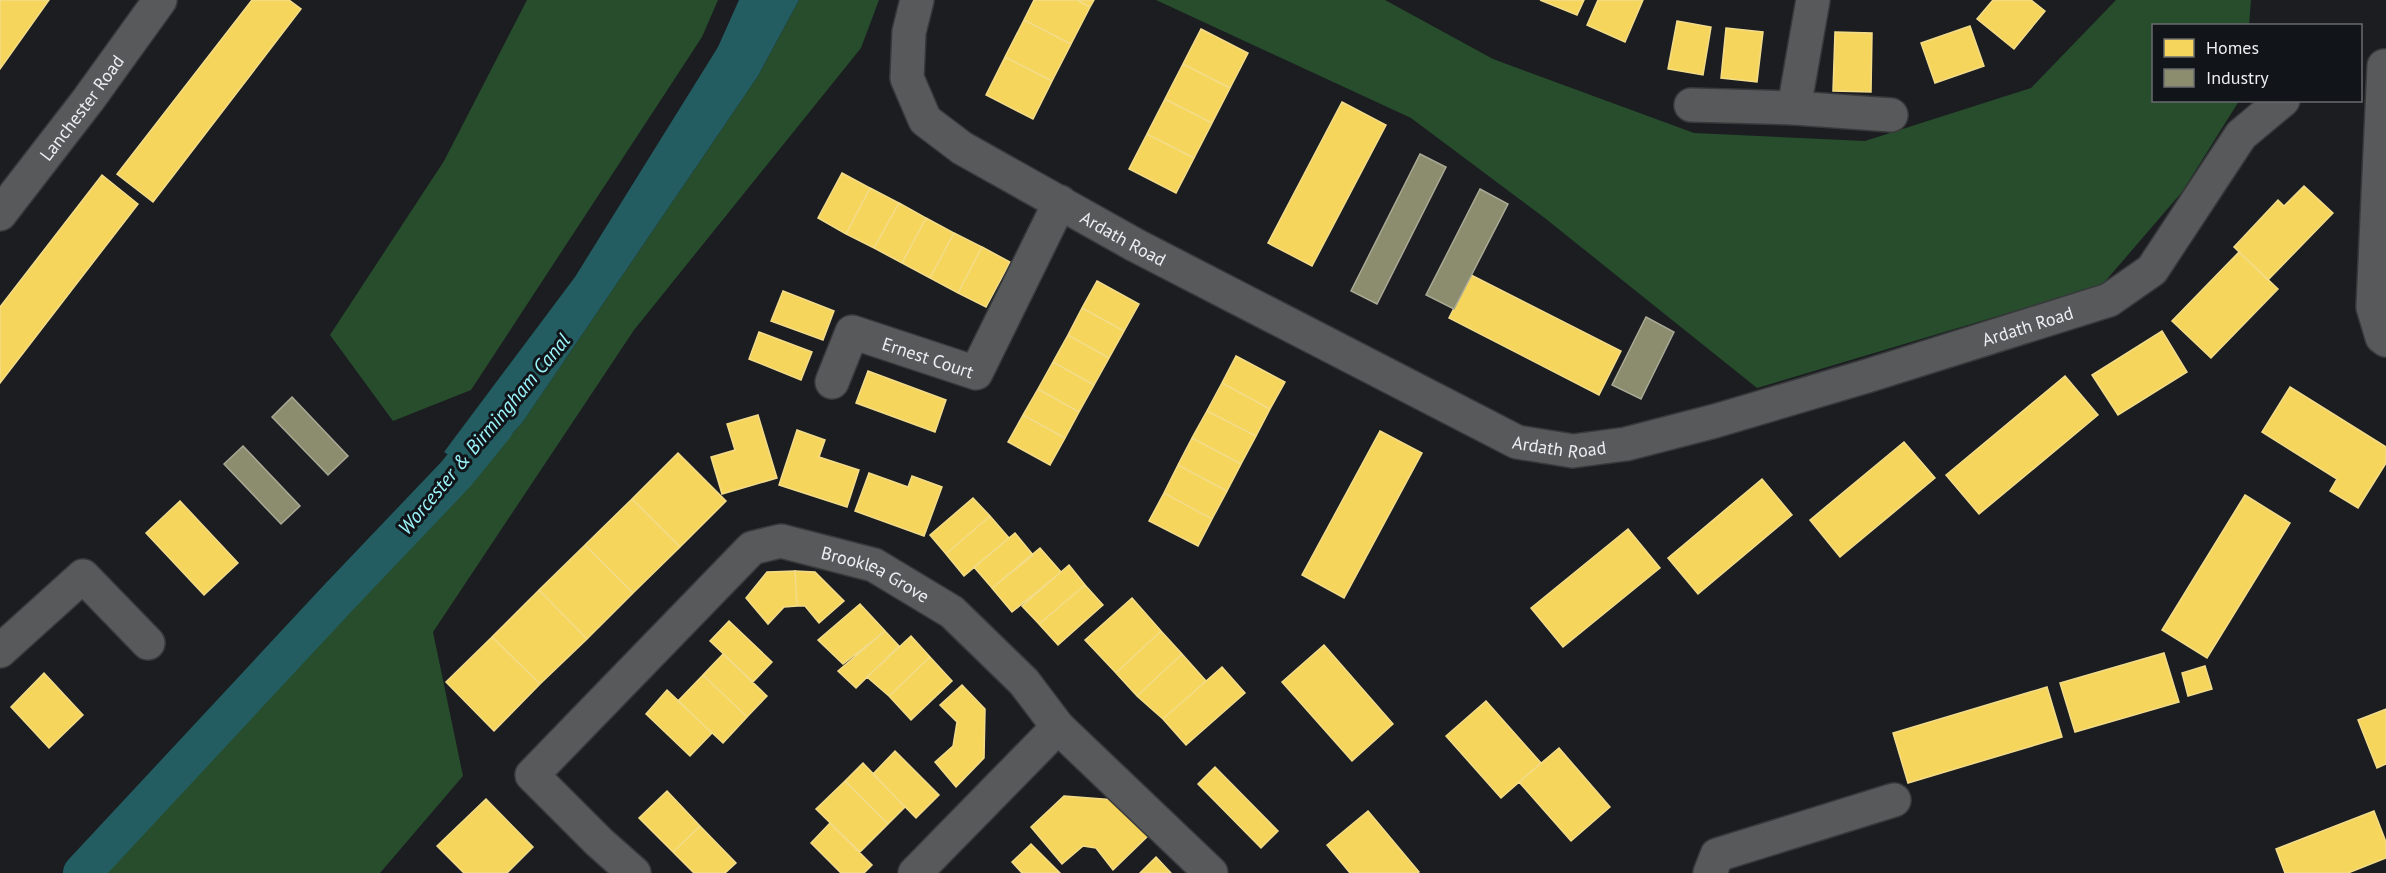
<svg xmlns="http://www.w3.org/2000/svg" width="2386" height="873" font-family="'PT Sans',sans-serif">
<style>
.forest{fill:#274d2d}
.water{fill:#235d61}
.homes{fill:#f6d55c;stroke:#f3dc89;stroke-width:1.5}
.industry{fill:#8c8c6e;stroke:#a9a995;stroke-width:1.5}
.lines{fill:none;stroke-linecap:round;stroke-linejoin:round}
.canal{stroke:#235d61;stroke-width:38}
.street-casing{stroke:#38393b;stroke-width:36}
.street{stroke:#57595b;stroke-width:33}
.labels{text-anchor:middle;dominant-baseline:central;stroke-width:6;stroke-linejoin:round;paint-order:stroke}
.street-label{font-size:18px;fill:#eceef1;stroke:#111418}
.water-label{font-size:20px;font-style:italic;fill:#9af5fb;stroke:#111418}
</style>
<rect width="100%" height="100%" fill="#1b1d20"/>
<path class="forest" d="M 527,0 L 718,0 L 702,37 L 471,390 L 393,421 L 330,335 L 444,161 Z
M 799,0 L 879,0 L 861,48 L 634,330 L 433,632 L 463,776 L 380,873 L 105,873 L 522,423 L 758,76 Z
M 1156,0 L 1385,0 L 1493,59 L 1694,133 L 1865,141 L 2031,88 L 2116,0 L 2251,0 L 2249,25 L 2154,26 L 2154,100 L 2239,101 L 2182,192 L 2102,285 L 1757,388 L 1546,219 L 1411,118 Z"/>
<path class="water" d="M 739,0 L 799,0 L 758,76 L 522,423 L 476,472 L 444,452 L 575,277 L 718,47 Z"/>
<path class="homes" d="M 0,0 L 49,0 L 0,69 Z
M 252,0 L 289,0 L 301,9 L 153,202 L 117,174 Z
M 1034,0 L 1077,0 L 1090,7 L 1071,44 L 1024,20 Z
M 1077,0 L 1094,0 L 1090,7 Z
M 1540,0 L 1584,0 L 1577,15 Z
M 1598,0 L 1643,0 L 1625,42 L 1587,25 Z
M 1993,0 L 2031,0 L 2045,11 L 2014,49 L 1977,19 Z
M 1024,20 L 1071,44 L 1052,81 L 1005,57 Z
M 1677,21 L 1711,27 L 1703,75 L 1668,69 Z
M 1970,26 L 1984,66 L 1935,83 L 1921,43 Z
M 1726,28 L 1763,32 L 1757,82 L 1721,78 Z
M 1201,29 L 1248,53 L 1230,88 L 1183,64 Z
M 1835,32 L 1872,33 L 1871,92 L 1833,91 Z
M 1005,57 L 1052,81 L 1033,119 L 986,95 Z
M 1183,64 L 1230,88 L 1212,123 L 1165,99 Z
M 1165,99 L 1212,123 L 1194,158 L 1147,134 Z
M 1342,102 L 1386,125 L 1312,266 L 1268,243 Z
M 1147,134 L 1194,158 L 1176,193 L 1129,169 Z
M 842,173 L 870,188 L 846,234 L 818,218 Z
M 102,175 L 138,204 L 0,383 L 0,307 Z
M 2304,186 L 2333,213 L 2268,280 L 2234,247 L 2278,200 L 2284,206 Z
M 870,188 L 899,203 L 874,248 L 846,234 Z
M 899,203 L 926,218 L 902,263 L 874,248 Z
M 926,218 L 954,233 L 930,278 L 902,263 Z
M 954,233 L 982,247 L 958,293 L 930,278 Z
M 982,247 L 1010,262 L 986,307 L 958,293 Z
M 2239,252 L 2278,289 L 2211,358 L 2172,321 Z
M 1471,275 L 1621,351 L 1599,395 L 1449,318 Z
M 1097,281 L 1139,304 L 1124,331 L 1082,308 Z
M 783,291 L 834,311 L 823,340 L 771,321 Z
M 1082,308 L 1124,331 L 1109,358 L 1068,335 Z
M 2162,331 L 2187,372 L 2118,415 L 2092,375 Z
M 759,332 L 812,352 L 801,380 L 749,359 Z
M 1068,335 L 1109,358 L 1094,385 L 1053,362 Z
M 1236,356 L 1285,382 L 1270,409 L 1222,383 Z
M 1053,362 L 1094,385 L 1079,412 L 1038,389 Z
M 868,371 L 946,400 L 935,432 L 856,403 Z
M 2065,376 L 2098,415 L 1979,514 L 1946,475 Z
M 1222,383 L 1270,409 L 1256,436 L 1207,411 Z
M 2290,387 L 2386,447 L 2386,463 L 2358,508 L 2330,491 L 2337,479 L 2262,432 Z
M 1038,389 L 1079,412 L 1065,438 L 1023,415 Z
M 1207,411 L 1256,436 L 1241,464 L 1192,438 Z
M 758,415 L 777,478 L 722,494 L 711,457 L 735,450 L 727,424 Z
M 1023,415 L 1065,438 L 1050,465 L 1008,442 Z
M 797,430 L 825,440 L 819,457 L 859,470 L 847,507 L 779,485 Z
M 1380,431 L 1422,453 L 1344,598 L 1302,575 Z
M 1192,438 L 1241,464 L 1227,491 L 1178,465 Z
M 1904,442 L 1935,478 L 1840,557 L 1810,520 Z
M 678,453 L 726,501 L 680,547 L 632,499 Z
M 1178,465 L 1227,491 L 1212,519 L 1164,493 Z
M 869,473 L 908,487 L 912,476 L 942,487 L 924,536 L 855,511 Z
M 1762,479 L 1792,515 L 1698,594 L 1668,558 Z
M 1164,493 L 1212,519 L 1198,546 L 1149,521 Z
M 2245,495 L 2290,523 L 2207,658 L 2162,630 Z
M 973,498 L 990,516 L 946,554 L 930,535 Z
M 632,499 L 680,547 L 633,593 L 585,545 Z
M 180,501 L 238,563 L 204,595 L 146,533 Z
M 990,516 L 1009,538 L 964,576 L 946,554 Z
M 1628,529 L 1660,568 L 1563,647 L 1531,608 Z
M 1015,533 L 1033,555 L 992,588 L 974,567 Z
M 585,545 L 633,593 L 587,639 L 539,590 Z
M 1040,548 L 1061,572 L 1012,612 L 992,588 Z
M 1069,565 L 1085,585 L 1039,624 L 1022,606 Z
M 795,571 L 797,606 L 784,607 L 768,624 L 746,598 L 767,572 Z
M 795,571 L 815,572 L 844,601 L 819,623 L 805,606 L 797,606 Z
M 1085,585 L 1103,605 L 1058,645 L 1039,624 Z
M 539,590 L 587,639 L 540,684 L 492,637 Z
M 1132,598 L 1161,631 L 1116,673 L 1085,640 Z
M 860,604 L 885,631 L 843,664 L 818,640 Z
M 729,621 L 772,662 L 753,682 L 710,641 Z
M 885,631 L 899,646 L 856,688 L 838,671 Z
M 1161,631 L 1182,654 L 1137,696 L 1116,673 Z
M 911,636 L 930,657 L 889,696 L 867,677 Z
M 492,637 L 540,684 L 494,731 L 446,682 Z
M 1324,645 L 1393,724 L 1352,761 L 1282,682 Z
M 2164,653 L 2179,702 L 2075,732 L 2060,683 Z
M 723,654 L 767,696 L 747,717 L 703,675 Z
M 1182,654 L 1206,681 L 1163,719 L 1137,696 Z
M 930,657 L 952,681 L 911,720 L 889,696 Z
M 2205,666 L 2212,689 L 2188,696 L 2182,673 Z
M 1222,667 L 1245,693 L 1186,745 L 1163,719 Z
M 44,673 L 83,715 L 49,748 L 11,707 Z
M 703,675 L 747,717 L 723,743 L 678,701 Z
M 962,685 L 985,709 L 984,758 L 956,787 L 935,762 L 953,746 L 957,722 L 940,705 Z
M 2047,687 L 2062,737 L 1908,783 L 1893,733 Z
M 667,690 L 712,733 L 690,756 L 646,714 Z
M 1486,701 L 1541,763 L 1501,798 L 1446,736 Z
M 2386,709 L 2386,764 L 2377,768 L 2358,720 Z
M 1559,748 L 1610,807 L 1571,841 L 1519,782 Z
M 895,751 L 939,795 L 916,818 L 873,774 Z
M 863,763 L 905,807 L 888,824 L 845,781 Z
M 1215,767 L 1278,831 L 1261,848 L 1198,784 Z
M 845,781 L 888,824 L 860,852 L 816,809 Z
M 667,791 L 700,826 L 673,852 L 639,818 Z
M 1064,796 L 1116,800 L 1151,833 L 1113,870 L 1096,848 L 1083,846 L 1062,864 L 1031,827 Z
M 486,799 L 533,847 L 507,873 L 464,873 L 437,846 Z
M 1368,811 L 1419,872 L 1418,873 L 1350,873 L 1327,845 Z
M 2374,811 L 2386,842 L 2386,858 L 2348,873 L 2285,873 L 2276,849 Z
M 830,823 L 872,865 L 864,873 L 841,873 L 811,843 Z
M 700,826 L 736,863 L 725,873 L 694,873 L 673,852 Z
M 1031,844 L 1060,873 L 1022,873 L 1012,862 Z
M 1156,857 L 1171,873 L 1140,873 Z"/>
<path class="industry" d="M 1420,154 L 1446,167 L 1377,304 L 1351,291 Z
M 1480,189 L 1508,204 L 1454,309 L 1426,295 Z
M 1646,317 L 1674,332 L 1641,399 L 1612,385 Z
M 292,397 L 348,456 L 328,475 L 272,417 Z
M 243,446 L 300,506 L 281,524 L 224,464 Z"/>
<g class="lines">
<path class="canal" d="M 82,873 L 337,599 L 456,474 L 495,426"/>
<defs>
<g id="street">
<path id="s1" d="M 917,0 L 909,32 L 907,78 L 925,120 L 962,148 L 1135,245 L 1517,442 L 1573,451 L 1626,444 L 1715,421 L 1867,376 L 2109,300 L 2152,270 L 2241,135 L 2283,100"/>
<path d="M 2384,66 L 2373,307 L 2382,337 L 2386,340"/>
<path d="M 1691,105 L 1794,108 L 1891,115"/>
<path d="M 1794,108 L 1813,0"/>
<path id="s2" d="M 0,214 L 88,100 L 160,0"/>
<path id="s3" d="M 832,382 L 852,332 L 976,373 L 1060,202"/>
<path d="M 0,651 L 83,576 L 148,643"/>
<path d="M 1058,727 L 1211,873"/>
<path id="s4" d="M 634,873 L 599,842 L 532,775 L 752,548 L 781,541 L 874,565 L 952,612 L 1024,682 L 1058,727 L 915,873"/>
<path d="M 1710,873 L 1717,855 L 1894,800"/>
</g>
</defs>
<use href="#street" class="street-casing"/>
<use href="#street" class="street"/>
</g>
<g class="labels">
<g class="street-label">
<text stroke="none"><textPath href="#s2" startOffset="134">Lanchester Road</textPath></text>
<text stroke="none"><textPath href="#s1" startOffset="356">Ardath Road</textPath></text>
<text stroke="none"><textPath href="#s1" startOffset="1328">Ardath Road</textPath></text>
<text stroke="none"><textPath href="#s3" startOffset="134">Ernest Court</textPath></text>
<text stroke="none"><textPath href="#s1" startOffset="842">Ardath Road</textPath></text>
<text stroke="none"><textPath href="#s4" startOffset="588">Brooklea Grove</textPath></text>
</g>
<g class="water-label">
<text transform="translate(484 434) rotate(-50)">Worcester &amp; Birmingham Canal</text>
</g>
</g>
<rect x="2152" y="24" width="210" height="78" fill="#111418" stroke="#696b6f" stroke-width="1.5"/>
<rect x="2164" y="39" width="30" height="18" fill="#f6d55c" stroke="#696b6f" stroke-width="1.5"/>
<text x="2206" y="54" font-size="18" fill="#eceef1">Homes</text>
<rect x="2164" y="69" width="30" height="18" fill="#8c8c6e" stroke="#696b6f" stroke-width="1.5"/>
<text x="2206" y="84" font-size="18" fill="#eceef1">Industry</text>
</svg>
